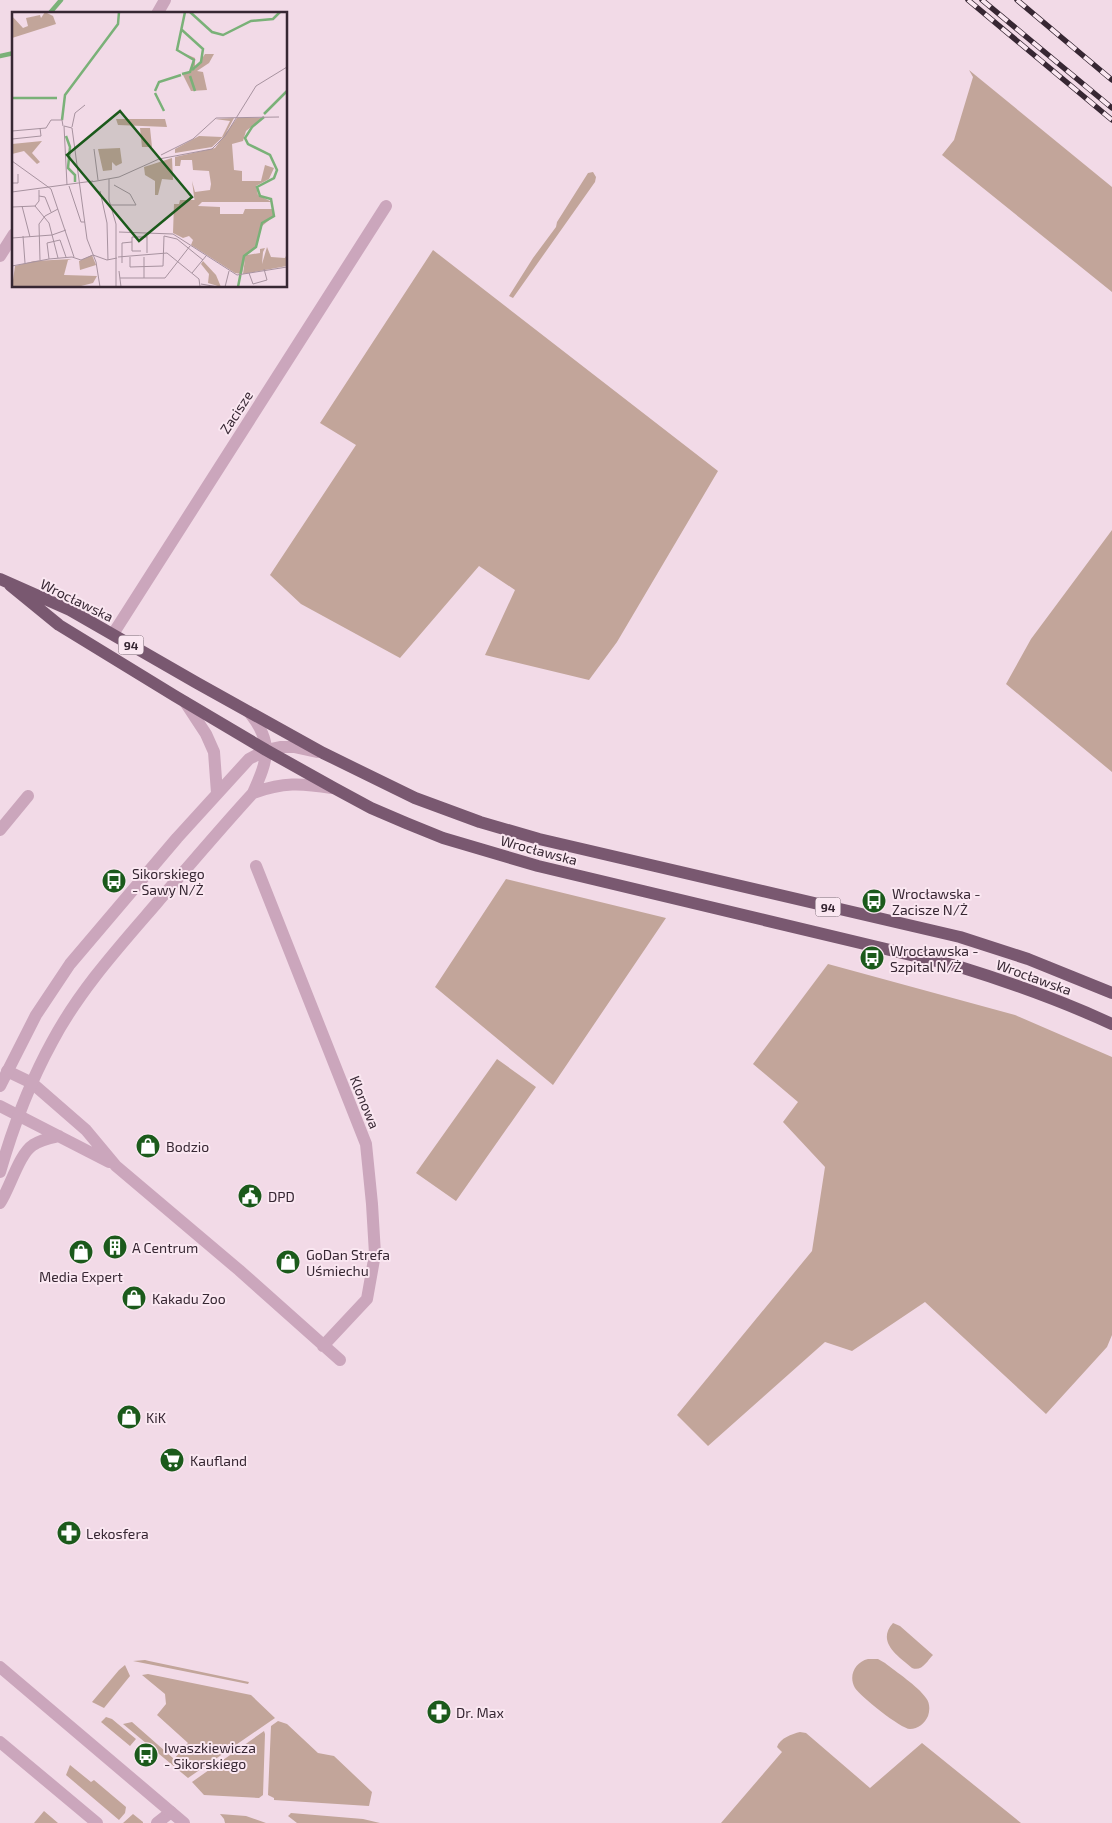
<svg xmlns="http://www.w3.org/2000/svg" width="1112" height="1823" font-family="'Exo 2',sans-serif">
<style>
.green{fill:#c2a59a}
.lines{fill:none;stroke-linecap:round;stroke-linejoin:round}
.stream{stroke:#7ab178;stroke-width:4.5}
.minor{stroke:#cba6bc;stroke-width:12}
.tertiary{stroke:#cba6bc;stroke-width:12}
.primary{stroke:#795870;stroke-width:12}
.rail-casing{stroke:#372733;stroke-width:5.5}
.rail{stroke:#fae7f1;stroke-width:4;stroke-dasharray:11;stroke-linecap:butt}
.labels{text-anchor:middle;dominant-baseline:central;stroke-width:4;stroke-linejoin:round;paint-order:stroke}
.shield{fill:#fae7f1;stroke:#72616c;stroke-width:1}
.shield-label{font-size:12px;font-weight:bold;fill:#372733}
.street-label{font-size:14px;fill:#372733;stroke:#fae7f1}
.poi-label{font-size:14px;fill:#372733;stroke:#fae7f1;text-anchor:start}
.inset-river{fill:none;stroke:#7ab178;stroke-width:2.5}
.inset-road{fill:none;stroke:#a7929f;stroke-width:1}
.view{fill:#1b5a1b;fill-opacity:0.15;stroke:#1b5a1b;stroke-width:2.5}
.inset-edge{fill:none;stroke:#372733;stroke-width:2.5}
</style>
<rect width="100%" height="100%" fill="#f2dae7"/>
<path class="green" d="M 969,70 L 1112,187 L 1112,292 L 942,155 L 954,140 L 973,77 Z
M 593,172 L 596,177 L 595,182 L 513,298 L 509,296 L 533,258 L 556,227 L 557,222 L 588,173 Z
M 433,250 L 718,471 L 617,642 L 589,680 L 485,655 L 515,590 L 479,566 L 400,658 L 301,604 L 270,575 L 356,445 L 320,423 Z
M 1112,530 L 1112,772 L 1006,684 L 1031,639 Z
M 506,879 L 666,918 L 553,1085 L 435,987 Z
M 828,964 L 1015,1015 L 1112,1057 L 1112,1335 L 1107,1347 L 1046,1414 L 925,1302 L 852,1351 L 825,1342 L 708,1446 L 677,1415 L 812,1251 L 825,1167 L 783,1122 L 798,1102 L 753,1064 Z
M 497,1059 L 536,1087 L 456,1201 L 416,1173 Z
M 893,1623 L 900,1626 L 933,1655 C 927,1661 922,1672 912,1668 C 898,1656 876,1642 893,1623 Z
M 868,1659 L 878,1659 L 885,1663 C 896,1672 918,1686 926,1698 C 930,1703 930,1710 928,1716 C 925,1723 918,1729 910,1729 C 901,1729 860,1696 855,1688 C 848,1676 855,1662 868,1659 Z
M 145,1660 L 149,1661 L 249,1682 L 248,1684 L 133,1661 Z
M 125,1665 L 130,1676 L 104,1708 L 92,1702 L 119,1670 Z
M 148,1674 L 251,1695 L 275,1718 L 188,1778 L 123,1724 L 132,1722 L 174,1759 L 188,1743 L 157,1715 L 166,1704 L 165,1694 L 142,1675 Z
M 106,1717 L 112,1719 L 136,1739 L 130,1746 L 101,1722 Z
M 278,1721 L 287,1724 L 318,1753 L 334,1756 L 372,1792 L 369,1806 L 274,1800 L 274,1798 L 268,1795 L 271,1726 Z
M 264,1731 L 265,1734 L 263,1795 L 259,1798 L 204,1795 L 192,1782 Z
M 800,1732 L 806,1733 L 870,1788 L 922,1743 L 1021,1823 L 721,1823 L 782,1752 L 777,1747 C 780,1738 792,1734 800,1732 Z
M 70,1765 L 91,1782 L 94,1780 L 126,1807 L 125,1813 L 119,1820 L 66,1775 Z
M 44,1811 L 58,1823 L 34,1823 Z
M 291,1813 L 363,1819 L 380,1823 L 297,1823 L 288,1816 Z
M 133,1814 L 143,1822 L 143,1823 L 123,1823 Z
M 220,1814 L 246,1816 L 266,1823 L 225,1823 L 224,1819 Z"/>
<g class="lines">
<path class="stream" d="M 49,14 L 61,0
M 0,56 L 14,53"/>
<path class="minor" d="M 157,14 L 165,0
M 0,256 L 14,234
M 113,634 L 386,206
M 0,830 L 28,796
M 256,866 L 366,1144 L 372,1204 L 375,1254 L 367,1299 L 323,1346
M 7,1071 L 32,1083 L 86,1130 L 116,1166 L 239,1270 L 340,1360
M 0,1106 L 109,1162
M 0,1203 C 10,1188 19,1154 33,1145 C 40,1140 50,1138 59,1136
M 0,1742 L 97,1823
M 157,1823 L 171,1812"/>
<path class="tertiary" d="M 185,702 L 206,734 L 214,752 L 217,793
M 253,793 C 283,782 301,783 332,788
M 0,1086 L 36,1015 L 70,964 L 177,838 L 249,759 L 266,750 L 280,747 L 294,747 L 317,752
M 0,1172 C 13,1127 29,1084 52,1042 C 79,991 118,948 156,904 C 188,867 220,829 253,793 C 268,759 274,743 249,712
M 0,1667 L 184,1823"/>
<path class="primary" d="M 0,579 L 70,610 L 197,683 L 323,753 L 415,798 L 480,822 L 539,839 L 960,937 L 1028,959 L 1112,993
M 10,585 L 59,625 L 175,696 L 266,750 L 334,788 L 371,808 L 406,823 L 443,838 L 538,866 L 957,966 C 1009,982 1062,1001 1112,1024"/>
<defs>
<path id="rail" d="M 968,0 L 1112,120
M 982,0 L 1112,108
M 1017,0 L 1112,80"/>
</defs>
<use href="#rail" class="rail-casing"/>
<use href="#rail" class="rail"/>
</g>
<defs>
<symbol id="bus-disc" viewBox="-11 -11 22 22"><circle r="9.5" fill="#1b5a1b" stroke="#fae7f1"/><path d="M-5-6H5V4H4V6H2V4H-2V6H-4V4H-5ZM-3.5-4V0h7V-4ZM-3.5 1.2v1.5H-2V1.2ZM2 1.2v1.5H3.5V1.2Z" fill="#fff"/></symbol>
<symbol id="shop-disc" viewBox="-11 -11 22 22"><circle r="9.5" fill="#1b5a1b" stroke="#fae7f1"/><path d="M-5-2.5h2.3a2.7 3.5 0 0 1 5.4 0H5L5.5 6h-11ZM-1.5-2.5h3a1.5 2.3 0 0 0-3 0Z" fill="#fff"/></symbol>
<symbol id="civic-disc" viewBox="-11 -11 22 22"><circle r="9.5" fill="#1b5a1b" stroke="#fae7f1"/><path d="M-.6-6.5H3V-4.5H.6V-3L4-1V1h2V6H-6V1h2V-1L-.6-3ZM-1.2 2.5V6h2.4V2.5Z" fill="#fff"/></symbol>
<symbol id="building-disc" viewBox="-11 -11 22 22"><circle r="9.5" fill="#1b5a1b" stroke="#fae7f1"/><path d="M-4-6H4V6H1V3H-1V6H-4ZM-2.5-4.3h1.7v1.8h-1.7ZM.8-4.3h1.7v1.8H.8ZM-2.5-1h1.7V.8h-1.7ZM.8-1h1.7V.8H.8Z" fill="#fff"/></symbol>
<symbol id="supermarket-disc" viewBox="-11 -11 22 22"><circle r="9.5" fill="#1b5a1b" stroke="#fae7f1"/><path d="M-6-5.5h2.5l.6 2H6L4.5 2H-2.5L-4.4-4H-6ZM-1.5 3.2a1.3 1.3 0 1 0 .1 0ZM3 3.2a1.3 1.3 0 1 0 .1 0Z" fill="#fff"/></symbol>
<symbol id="pharmacy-disc" viewBox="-11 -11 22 22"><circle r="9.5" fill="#1b5a1b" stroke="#fae7f1"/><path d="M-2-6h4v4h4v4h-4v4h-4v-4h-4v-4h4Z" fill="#fff"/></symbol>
</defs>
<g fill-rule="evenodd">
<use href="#bus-disc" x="100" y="867" width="28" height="28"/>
<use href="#bus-disc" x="860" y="887" width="28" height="28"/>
<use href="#bus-disc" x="858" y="944" width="28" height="28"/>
<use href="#shop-disc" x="134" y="1132" width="28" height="28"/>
<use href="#civic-disc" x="236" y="1182" width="28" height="28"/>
<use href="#building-disc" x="101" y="1233" width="28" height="28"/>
<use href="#shop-disc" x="67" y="1238" width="28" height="28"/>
<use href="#shop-disc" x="274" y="1248" width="28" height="28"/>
<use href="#shop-disc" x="120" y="1284" width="28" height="28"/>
<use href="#shop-disc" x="115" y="1403" width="28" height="28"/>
<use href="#supermarket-disc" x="158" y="1446" width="28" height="28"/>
<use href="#pharmacy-disc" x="55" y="1519" width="28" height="28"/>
<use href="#pharmacy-disc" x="425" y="1698" width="28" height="28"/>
<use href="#bus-disc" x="132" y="1741" width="28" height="28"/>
</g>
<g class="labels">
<g class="shield">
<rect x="118.5" y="635.5" width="25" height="19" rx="4"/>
<rect x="815.5" y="897.5" width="25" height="19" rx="4"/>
</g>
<g class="shield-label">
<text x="131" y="645">94</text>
<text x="828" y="907">94</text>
</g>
<g class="street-label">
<text transform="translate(236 412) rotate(-57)">Zacisze</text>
<text transform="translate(77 600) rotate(26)">Wrocławska</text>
<text transform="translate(539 850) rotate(15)">Wrocławska</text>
<text transform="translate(1034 977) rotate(20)">Wrocławska</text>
<text transform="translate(365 1102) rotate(68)">Klonowa</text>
</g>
<g class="poi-label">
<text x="132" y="873">Sikorskiego<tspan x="132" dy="16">- Sawy N/Ż</tspan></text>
<text x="892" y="893">Wrocławska -<tspan x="892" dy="16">Zacisze N/Ż</tspan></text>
<text x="890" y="950">Wrocławska -<tspan x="890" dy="16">Szpital N/Ż</tspan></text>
<text x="166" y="1146">Bodzio</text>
<text x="268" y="1196">DPD</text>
<text x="132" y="1247">A Centrum</text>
<text x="306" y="1254">GoDan Strefa<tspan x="306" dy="16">Uśmiechu</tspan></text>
<text x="81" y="1276" text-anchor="middle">Media Expert</text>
<text x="152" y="1298">Kakadu Zoo</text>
<text x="146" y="1417">KiK</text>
<text x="190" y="1460">Kaufland</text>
<text x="86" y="1533">Lekosfera</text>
<text x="456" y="1712">Dr. Max</text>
<text x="164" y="1747">Iwaszkiewicza<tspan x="164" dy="16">- Sikorskiego</tspan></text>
</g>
</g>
<g transform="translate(12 12)">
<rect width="275" height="275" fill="#f2dae7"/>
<path d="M 33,0 L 41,4 L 44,12 L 0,26 L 0,4 L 11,16 L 16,14 L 14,6 L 28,3 L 29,6 ZM 167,39 L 183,46 L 183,57 L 193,42 L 202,42 L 197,51 L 185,59 L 191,60 L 195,78 L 179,79 L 171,63 L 178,59 L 181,48 ZM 222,106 L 213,123 L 200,135 L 163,141 L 163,137 L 187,124 L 210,125 L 218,109 L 203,107 ZM 225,106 L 250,106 L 234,119 L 231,129 L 220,132 L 222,158 L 230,159 L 230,169 L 249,169 L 253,153 L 262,156 L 257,167 L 244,174 L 246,183 L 260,190 L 190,190 L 186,194 L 208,195 L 208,202 L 231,202 L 233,197 L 261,197 L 261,205 L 250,214 L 244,236 L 235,243 L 248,241 L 248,237 L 253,236 L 251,240 L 250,252 L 255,235 L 259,245 L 273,246 L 275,242 L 275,254 L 231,262 L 233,247 L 230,262 L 223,261 L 179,233 L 181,228 L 177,224 L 171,226 L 161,221 L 162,192 L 167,192 L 168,188 L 183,188 L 183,192 L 180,169 L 183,180 L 198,178 L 199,172 L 197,159 L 181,158 L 180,148 L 169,148 L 168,154 L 163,154 L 163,145 L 203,136 ZM 104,107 L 153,107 L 155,115 L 106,113 ZM 128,116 L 138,116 L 140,135 L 130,135 ZM 30,129 L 20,141 L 28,150 L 25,152 L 12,139 L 0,142 L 0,132 ZM 108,136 L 110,151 L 104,154 L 100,150 L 100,158 L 91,159 L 86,137 ZM 160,146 L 161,168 L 150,167 L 146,183 L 143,183 L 143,169 L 133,163 L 132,155 ZM 80,243 L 84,253 L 68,258 L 67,249 ZM 60,247 L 56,248 L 52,263 L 85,264 L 81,271 L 65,275 L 0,275 L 3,254 L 22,249 ZM 191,249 L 204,263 L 209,275 L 196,271 L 197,262 L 189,252 Z" fill="#c2a59a"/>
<path class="inset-river" d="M 178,0 L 200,20 L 211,23 L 239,9 L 261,7 L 268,0M 170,18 L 191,37 L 189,50 L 180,58M 170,62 L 178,60 L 182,48 L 165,38 L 173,0M 178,64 L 183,79M 143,79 L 147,70 L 169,63M 143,81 L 152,99M 0,86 L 45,86M 252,102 L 275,79M 50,108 L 53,83 L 106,12 L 107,0M 54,124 L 58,135 L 56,156 L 63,163 L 63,170M 226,275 L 232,244 L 244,235 L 250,211 L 262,204 L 259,187 L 248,184 L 245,175 L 262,166 L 265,158 L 258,143 L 236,132 L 233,126 L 240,115 L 252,105"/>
<path class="inset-road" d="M 60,115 L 63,101 L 73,93M 0,119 L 34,116 L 39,108 L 50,108 L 51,114M 0,127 L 29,124 L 28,116M 82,137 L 86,168M 149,143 L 181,127 L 204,106 L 267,105M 0,149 L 39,177 L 62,245M 97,167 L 97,188 L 104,212 L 104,275M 79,170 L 107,165 L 147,147 L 200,137 L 213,124 L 244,74 L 275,55M 0,171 L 6,171 L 6,162M 55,173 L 52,114 L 60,116 L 75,227 L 84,250 L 88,275M 102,173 L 118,182 L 124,193M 57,174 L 69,210 L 73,210M 88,179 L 95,211 L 96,248M 0,180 L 81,169M 27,184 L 33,185 L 39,200M 98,193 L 124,193M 10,194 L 18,225M 23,194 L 37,211 L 46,246M 0,195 L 23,194 L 27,189 L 27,178M 107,220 L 161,222 L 225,263 L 275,255M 11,224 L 13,251M 135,224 L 135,241M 152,224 L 165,227 L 191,248M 0,226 L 40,223 L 54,218M 129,239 L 120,239 L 120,225 L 135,225M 81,243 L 95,248 L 105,246M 106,245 L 155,241 L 187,267 L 188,275M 118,245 L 118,255 L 151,254 L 152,224M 37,247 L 35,231 L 48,228 L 54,245M 28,248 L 27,212 L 33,204 L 46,197M 110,251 L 110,231 L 120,230M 0,254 L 37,247 L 60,245 L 69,248 L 81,243M 107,259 L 109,275M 180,261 L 194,244M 237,261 L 241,272 L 255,268 L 252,257M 108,266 L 153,266 L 178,234M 132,266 L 132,245M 189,272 L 206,275M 213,275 L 217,259"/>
<path class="view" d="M 108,99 L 180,185 L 127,229 L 55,143 Z"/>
<rect width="275" height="275" class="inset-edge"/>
</g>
</svg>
